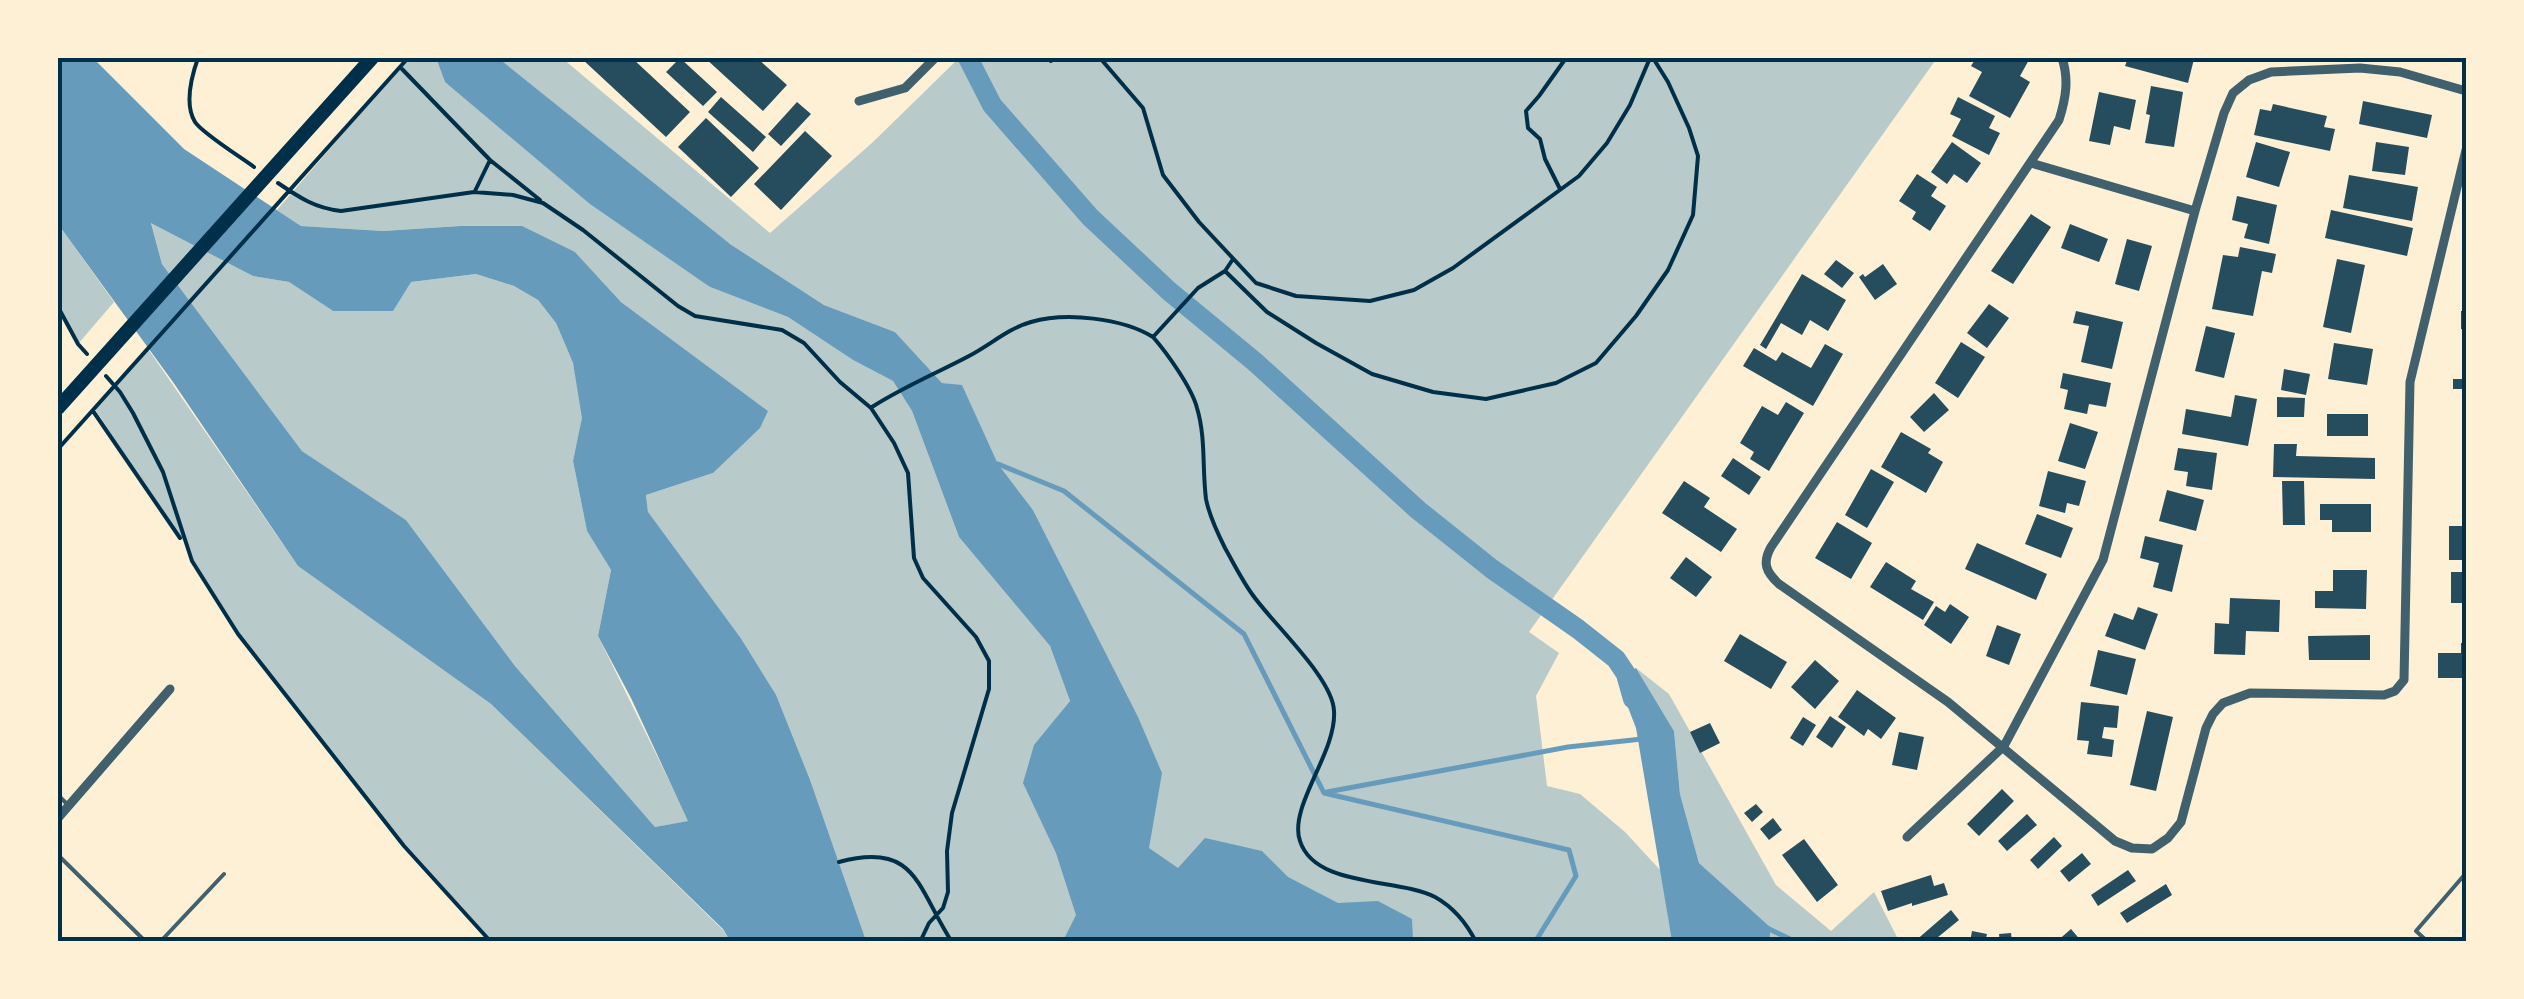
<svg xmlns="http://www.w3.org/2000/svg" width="2524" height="999" font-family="Jost,sans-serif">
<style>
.green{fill:#b9caca}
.water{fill:#669bbc;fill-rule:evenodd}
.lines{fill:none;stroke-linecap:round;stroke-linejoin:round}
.stream{stroke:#669bbc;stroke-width:5}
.canal{stroke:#669bbc;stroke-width:20}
.building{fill:#264d5e}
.path{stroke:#003049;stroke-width:4}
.service{stroke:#3f606c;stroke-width:4}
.minor{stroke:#3f606c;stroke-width:9}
.primary{stroke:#003049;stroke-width:14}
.neatline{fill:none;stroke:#003049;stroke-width:4}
</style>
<rect width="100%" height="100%" fill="#fdf0d5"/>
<path class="green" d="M 408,58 L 436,58 L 445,82 L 710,287 L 788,317 L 853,360 L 893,381 L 912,411 L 959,537 L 1050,646 L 1070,701 L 1044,734 L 1137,717 L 1033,510 L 998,464 L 962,386 L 942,383 L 895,332 L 824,305 L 730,244 L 473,58 L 562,58 L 770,233 L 873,142 L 959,58 L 1937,58 L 1529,632 L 1559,653 L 1536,696 L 1547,786 L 1580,794 L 1625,832 L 1662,872 L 1669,922 L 1737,898 L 1699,863 L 1680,794 L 1674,731 L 1636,668 L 1669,694 L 1776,885 L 1831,931 L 1874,892 L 1899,941 L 866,941 L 740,637 L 648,513 L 646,495 L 713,473 L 768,411 L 621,302 L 575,252 L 460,226 L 383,231 L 301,226 L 277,210 Z
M 151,222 L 253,276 L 289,282 L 333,311 L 411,282 L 476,274 L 514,286 L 538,300 L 556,323 L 573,363 L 583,418 L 573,461 L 587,531 L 611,570 L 598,636 L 689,821 L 655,827 L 515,666 L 406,520 L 302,451 L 162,264 Z
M 58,224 L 114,302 L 78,344 L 58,307 Z
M 148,349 L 298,566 L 491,704 L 723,930 L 730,941 L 491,941 L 404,846 L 238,634 L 192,561 L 184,541 L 165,518 L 95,409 Z"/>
<path class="water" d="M 58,58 L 93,58 L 184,149 L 301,226 L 383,231 L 460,226 L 522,226 L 575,252 L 621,302 L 768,411 L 760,428 L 713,473 L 646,495 L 648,512 L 740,637 L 776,695 L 810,780 L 866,941 L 730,941 L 723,929 L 491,704 L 298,566 L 173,382 L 58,224 ZM 151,223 L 253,276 L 289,282 L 333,311 L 393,311 L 411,282 L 476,274 L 514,286 L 538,300 L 556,323 L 573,363 L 582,418 L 573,461 L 587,531 L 611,570 L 598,636 L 631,698 L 688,821 L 655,827 L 515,666 L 406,520 L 302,451 L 162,264 Z
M 436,58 L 498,58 L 730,244 L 824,305 L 895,332 L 942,383 L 962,385 L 998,464 L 1033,510 L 1138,717 L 1162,773 L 1149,848 L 1178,868 L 1205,838 L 1262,851 L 1288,877 L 1338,903 L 1378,901 L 1412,919 L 1413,941 L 1063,941 L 1076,915 L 1056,853 L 1023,783 L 1034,745 L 1070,701 L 1050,646 L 959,537 L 912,411 L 893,381 L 853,360 L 788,317 L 710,287 L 590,204 L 445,82 Z
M 1636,668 L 1674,731 L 1680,794 L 1699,863 L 1771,928 L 1769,941 L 1672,941 L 1636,728 L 1617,679 Z"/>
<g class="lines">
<path class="stream" d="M 998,464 L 1064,491 L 1244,634 L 1324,793 L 1569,850 L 1576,876 L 1535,942
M 1327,792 L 1568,747 L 1642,739
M 1767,928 L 1796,942"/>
<path class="canal" d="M 968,58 L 992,105 L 1090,217 L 1169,291 L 1255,362 L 1418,510 L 1492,569 L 1578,629 L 1616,659 L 1626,674 L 1633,699"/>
</g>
<path class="building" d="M 581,58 L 632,58 L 690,112 L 666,137 Z
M 680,58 L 717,92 L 703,106 L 666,72 Z
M 705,58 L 757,58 L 787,85 L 763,111 Z
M 1976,58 L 2030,58 L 2020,76 L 2030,82 L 2010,118 L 1969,96 L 1982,72 L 1971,66 Z
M 2128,58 L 2190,58 L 2194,59 L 2188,83 L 2125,66 Z
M 2151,86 L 2183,92 L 2174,147 L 2145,143 L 2150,115 L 2146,114 Z
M 2099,92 L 2136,100 L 2130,130 L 2114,126 L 2110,145 L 2089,141 Z
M 721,97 L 766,137 L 753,152 L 708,112 Z
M 1958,97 L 1995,116 L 1989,128 L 2000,133 L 1989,155 L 1952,136 L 1961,119 L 1950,114 Z
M 2363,101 L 2432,115 L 2427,138 L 2359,124 Z
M 797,102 L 811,114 L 781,146 L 768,134 Z
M 2273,104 L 2327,116 L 2324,127 L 2335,129 L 2330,151 L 2254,135 L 2260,109 L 2271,111 Z
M 706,118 L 759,168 L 731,197 L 678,147 Z
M 805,131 L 832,156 L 781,210 L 754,184 Z
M 1952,142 L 1981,163 L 1967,183 L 1954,174 L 1947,184 L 1931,172 Z
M 2256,142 L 2290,152 L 2279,187 L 2246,177 Z
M 2376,142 L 2409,147 L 2405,175 L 2372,171 Z
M 1917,174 L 1937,187 L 1931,196 L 1946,206 L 1930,231 L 1912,219 L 1916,212 L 1899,201 Z
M 2349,175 L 2418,187 L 2412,221 L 2343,208 Z
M 2237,196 L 2277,205 L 2269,244 L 2244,238 L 2248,224 L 2232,220 Z
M 2331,210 L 2413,228 L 2407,256 L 2325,238 Z
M 2031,214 L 2051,227 L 2013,284 L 1991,271 Z
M 2070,224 L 2108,239 L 2099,262 L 2061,248 Z
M 2127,239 L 2152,246 L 2139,291 L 2115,284 Z
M 2240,247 L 2276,254 L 2272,273 L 2262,271 L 2253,316 L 2212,309 L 2223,255 L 2238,257 Z
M 2337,259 L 2365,265 L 2351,333 L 2323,327 Z
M 1836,260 L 1854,273 L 1842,288 L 1824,274 Z
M 1883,264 L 1897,284 L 1875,300 L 1859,277 L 1863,274 L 1865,277 Z
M 1802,274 L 1846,300 L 1828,331 L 1810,320 L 1802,335 L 1781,323 L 1766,349 L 1760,345 Z
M 1989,304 L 2009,318 L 1987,348 L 1967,333 Z
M 2076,311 L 2123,322 L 2112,369 L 2081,362 L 2089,326 L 2073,323 Z
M 2461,311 L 2466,311 L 2466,330 L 2461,329 Z
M 2206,326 L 2235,333 L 2224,378 L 2195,371 Z
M 1961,342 L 1985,357 L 1958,398 L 1935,383 Z
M 2334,343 L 2373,349 L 2367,385 L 2328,379 Z
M 1825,344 L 1843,354 L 1813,406 L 1743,366 L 1754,348 L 1776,361 L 1782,352 L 1811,368 Z
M 2284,369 L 2310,374 L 2306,395 L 2281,390 Z
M 2063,373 L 2111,383 L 2106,407 L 2089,404 L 2087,414 L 2064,409 L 2068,390 L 2060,388 Z
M 2453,379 L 2466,379 L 2466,389 L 2453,389 Z
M 1934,393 L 1949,410 L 1924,432 L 1910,417 Z
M 2235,395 L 2257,399 L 2248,446 L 2182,434 L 2186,409 L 2231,417 Z
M 2277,397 L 2305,398 L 2304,417 L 2277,417 Z
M 1786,402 L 1804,413 L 1769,471 L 1750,459 L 1754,452 L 1740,443 L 1762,406 L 1778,415 Z
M 2327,414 L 2368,414 L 2368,436 L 2327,436 Z
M 2070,423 L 2098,432 L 2085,469 L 2058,461 Z
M 1901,432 L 1931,449 L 1928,453 L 1943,462 L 1926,493 L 1881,467 Z
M 2274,444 L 2297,444 L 2296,456 L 2375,458 L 2375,479 L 2273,477 Z
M 2178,448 L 2217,453 L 2212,490 L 2186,486 L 2188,472 L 2174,470 Z
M 1733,458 L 1761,477 L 1749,495 L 1721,476 Z
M 1871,469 L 1894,482 L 1867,528 L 1845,515 Z
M 2048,471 L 2086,481 L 2079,506 L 2067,503 L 2065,513 L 2039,506 Z
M 1684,481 L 1710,498 L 1704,507 L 1737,529 L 1721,552 L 1662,513 Z
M 2282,481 L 2304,481 L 2305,525 L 2283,525 Z
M 2167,490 L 2204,500 L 2196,531 L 2159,521 Z
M 2320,504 L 2371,504 L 2371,532 L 2332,532 L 2332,520 L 2320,520 Z
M 2037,514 L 2073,528 L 2061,558 L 2025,544 Z
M 1837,522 L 1872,543 L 1851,579 L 1815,558 Z
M 2449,526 L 2466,526 L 2466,560 L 2449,560 Z
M 2145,536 L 2183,545 L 2172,592 L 2153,587 L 2159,563 L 2140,558 Z
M 1977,543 L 2047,574 L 2036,600 L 1965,569 Z
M 1686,557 L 1712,577 L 1696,597 L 1670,578 Z
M 1886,562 L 1916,581 L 1911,589 L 1934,602 L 1923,620 L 1870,587 Z
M 2333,570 L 2367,570 L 2366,609 L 2315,608 L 2315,591 L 2333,591 Z
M 2451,572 L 2466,572 L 2466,603 L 2451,603 Z
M 2230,598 L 2280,600 L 2279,632 L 2246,631 L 2245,655 L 2214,654 L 2215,623 L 2229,624 Z
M 1950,604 L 1969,617 L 1951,644 L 1924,625 L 1936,606 L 1945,612 Z
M 2138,607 L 2158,614 L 2145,650 L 2105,636 L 2114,613 L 2133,620 Z
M 1997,625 L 2021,634 L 2009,665 L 1986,656 Z
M 1740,634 L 1787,662 L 1771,689 L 1724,661 Z
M 2370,635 L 2370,660 L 2309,660 L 2308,636 Z
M 2461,643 L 2466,643 L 2466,678 L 2438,678 L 2438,653 L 2461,653 Z
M 2098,650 L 2136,659 L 2127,695 L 2090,686 Z
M 1815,660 L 1839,681 L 1815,709 L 1791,687 Z
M 1857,690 L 1896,718 L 1881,739 L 1868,729 L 1864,736 L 1838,717 Z
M 2081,702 L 2119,706 L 2117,728 L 2104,727 L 2102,738 L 2114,740 L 2112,757 L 2087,754 L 2089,741 L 2077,740 Z
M 2147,711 L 2173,717 L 2156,791 L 2130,785 Z
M 1830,716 L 1846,727 L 1832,748 L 1816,737 Z
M 1803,717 L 1816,725 L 1803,746 L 1790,738 Z
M 1710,723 L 1720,743 L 1700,753 L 1690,732 Z
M 1899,732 L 1924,737 L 1917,770 L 1892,765 Z
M 2002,789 L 2014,801 L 1979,836 L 1967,824 Z
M 1756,804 L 1763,812 L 1752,822 L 1744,813 Z
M 2027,814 L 2037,825 L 2007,851 L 1998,841 Z
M 1773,818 L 1782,830 L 1769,840 L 1760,829 Z
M 2054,837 L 2062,846 L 2038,869 L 2030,860 Z
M 1804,839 L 1838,885 L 1817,902 L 1782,855 Z
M 2082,853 L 2091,864 L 2069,882 L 2060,871 Z
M 2128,870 L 2136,881 L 2098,906 L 2091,895 Z
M 1931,875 L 1934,886 L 1944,883 L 1948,895 L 1912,906 L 1912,903 L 1888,911 L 1881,891 Z
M 2166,884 L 2172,895 L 2127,923 L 2120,913 Z
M 1951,910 L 1959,920 L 1932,942 L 1914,942 Z
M 2071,929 L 2082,942 L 2056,942 Z
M 1972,931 L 1987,934 L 1985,942 L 1970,942 Z
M 2011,933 L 2012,942 L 2000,942 L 1999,934 Z"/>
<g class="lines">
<path class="path" d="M 198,58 C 192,75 184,104 195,122 C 202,133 242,158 254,167
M 1048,58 L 1051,61 L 1055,58
M 1100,58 L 1143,108 L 1163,175 L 1199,222 L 1256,283 L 1296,296 L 1370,301 L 1414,290 L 1453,268 L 1579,176 L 1607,143 L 1630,105 L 1650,58
M 402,69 L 490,160 L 540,200
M 278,183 C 300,198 315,208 341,211 L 474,192 L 513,195 L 543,203 L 583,230 L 678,306 L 695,316 L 782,330 L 804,343 L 840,382 L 871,408 L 894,443 L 908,473 L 914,558 L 923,578 L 976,637 L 989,661 L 989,689 L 952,813 L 947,851 L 948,892 L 943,908 L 929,923 L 920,942
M 1560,189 L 1545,159 L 1540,139 L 1528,128 L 1526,111 L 1539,96 L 1566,58
M 475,191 L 490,160
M 1233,259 L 1225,271 L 1267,312 L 1316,343 L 1372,374 L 1433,392 L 1486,399 L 1556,383 L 1596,363 L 1636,316 L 1668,270 L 1693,215 L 1698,156 L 1689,128 L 1668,82 L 1653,58
M 58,307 L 78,344 L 87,354
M 1153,337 C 1167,353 1192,388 1197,408 C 1206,438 1202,468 1206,499 C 1209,515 1218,534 1225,548 C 1234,564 1242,580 1252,594 C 1272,623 1333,678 1334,711 C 1337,752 1288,807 1300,841 C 1315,888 1399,878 1435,897 C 1453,907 1467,924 1476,942
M 106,376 L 120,392 L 133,413 L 163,472 L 192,561 L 238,634 L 404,846 L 491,942
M 872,407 C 903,387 937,373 969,356 C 990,345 1009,328 1031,322 C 1066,312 1122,318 1153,337 L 1198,288 L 1225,271
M 93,411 L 180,538
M 58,449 L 408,58
M 839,862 C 917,841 917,888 952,942"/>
<path class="service" d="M 58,795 L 69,806
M 58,855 L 146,942
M 160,942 L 224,874
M 2428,942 L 2416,931 L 2466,873"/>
<path class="minor" d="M 2062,58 C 2069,79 2066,98 2059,120 L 1771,547 C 1762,563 1766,572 1779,584 L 1948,702 L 2115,841 L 2132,848 L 2152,849 L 2168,838 L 2181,822 L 2206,728 L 2213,714 L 2223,703 L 2250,693 L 2384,695 L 2395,691 L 2404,680 L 2410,382 L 2466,150
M 859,101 L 905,88 L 935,58
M 2031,163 L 2195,211
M 58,818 L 170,689
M 1907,837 L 2004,746 L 2103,560 L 2195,211 L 2224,113 L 2233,93 L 2249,80 L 2271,72 L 2360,68 L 2400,72 L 2466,91"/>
<path class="primary" d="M 58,408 L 372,58"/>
</g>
<rect width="2524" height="999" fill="none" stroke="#fdf0d5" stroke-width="120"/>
<rect x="60" y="60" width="2404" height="879" class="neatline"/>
</svg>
